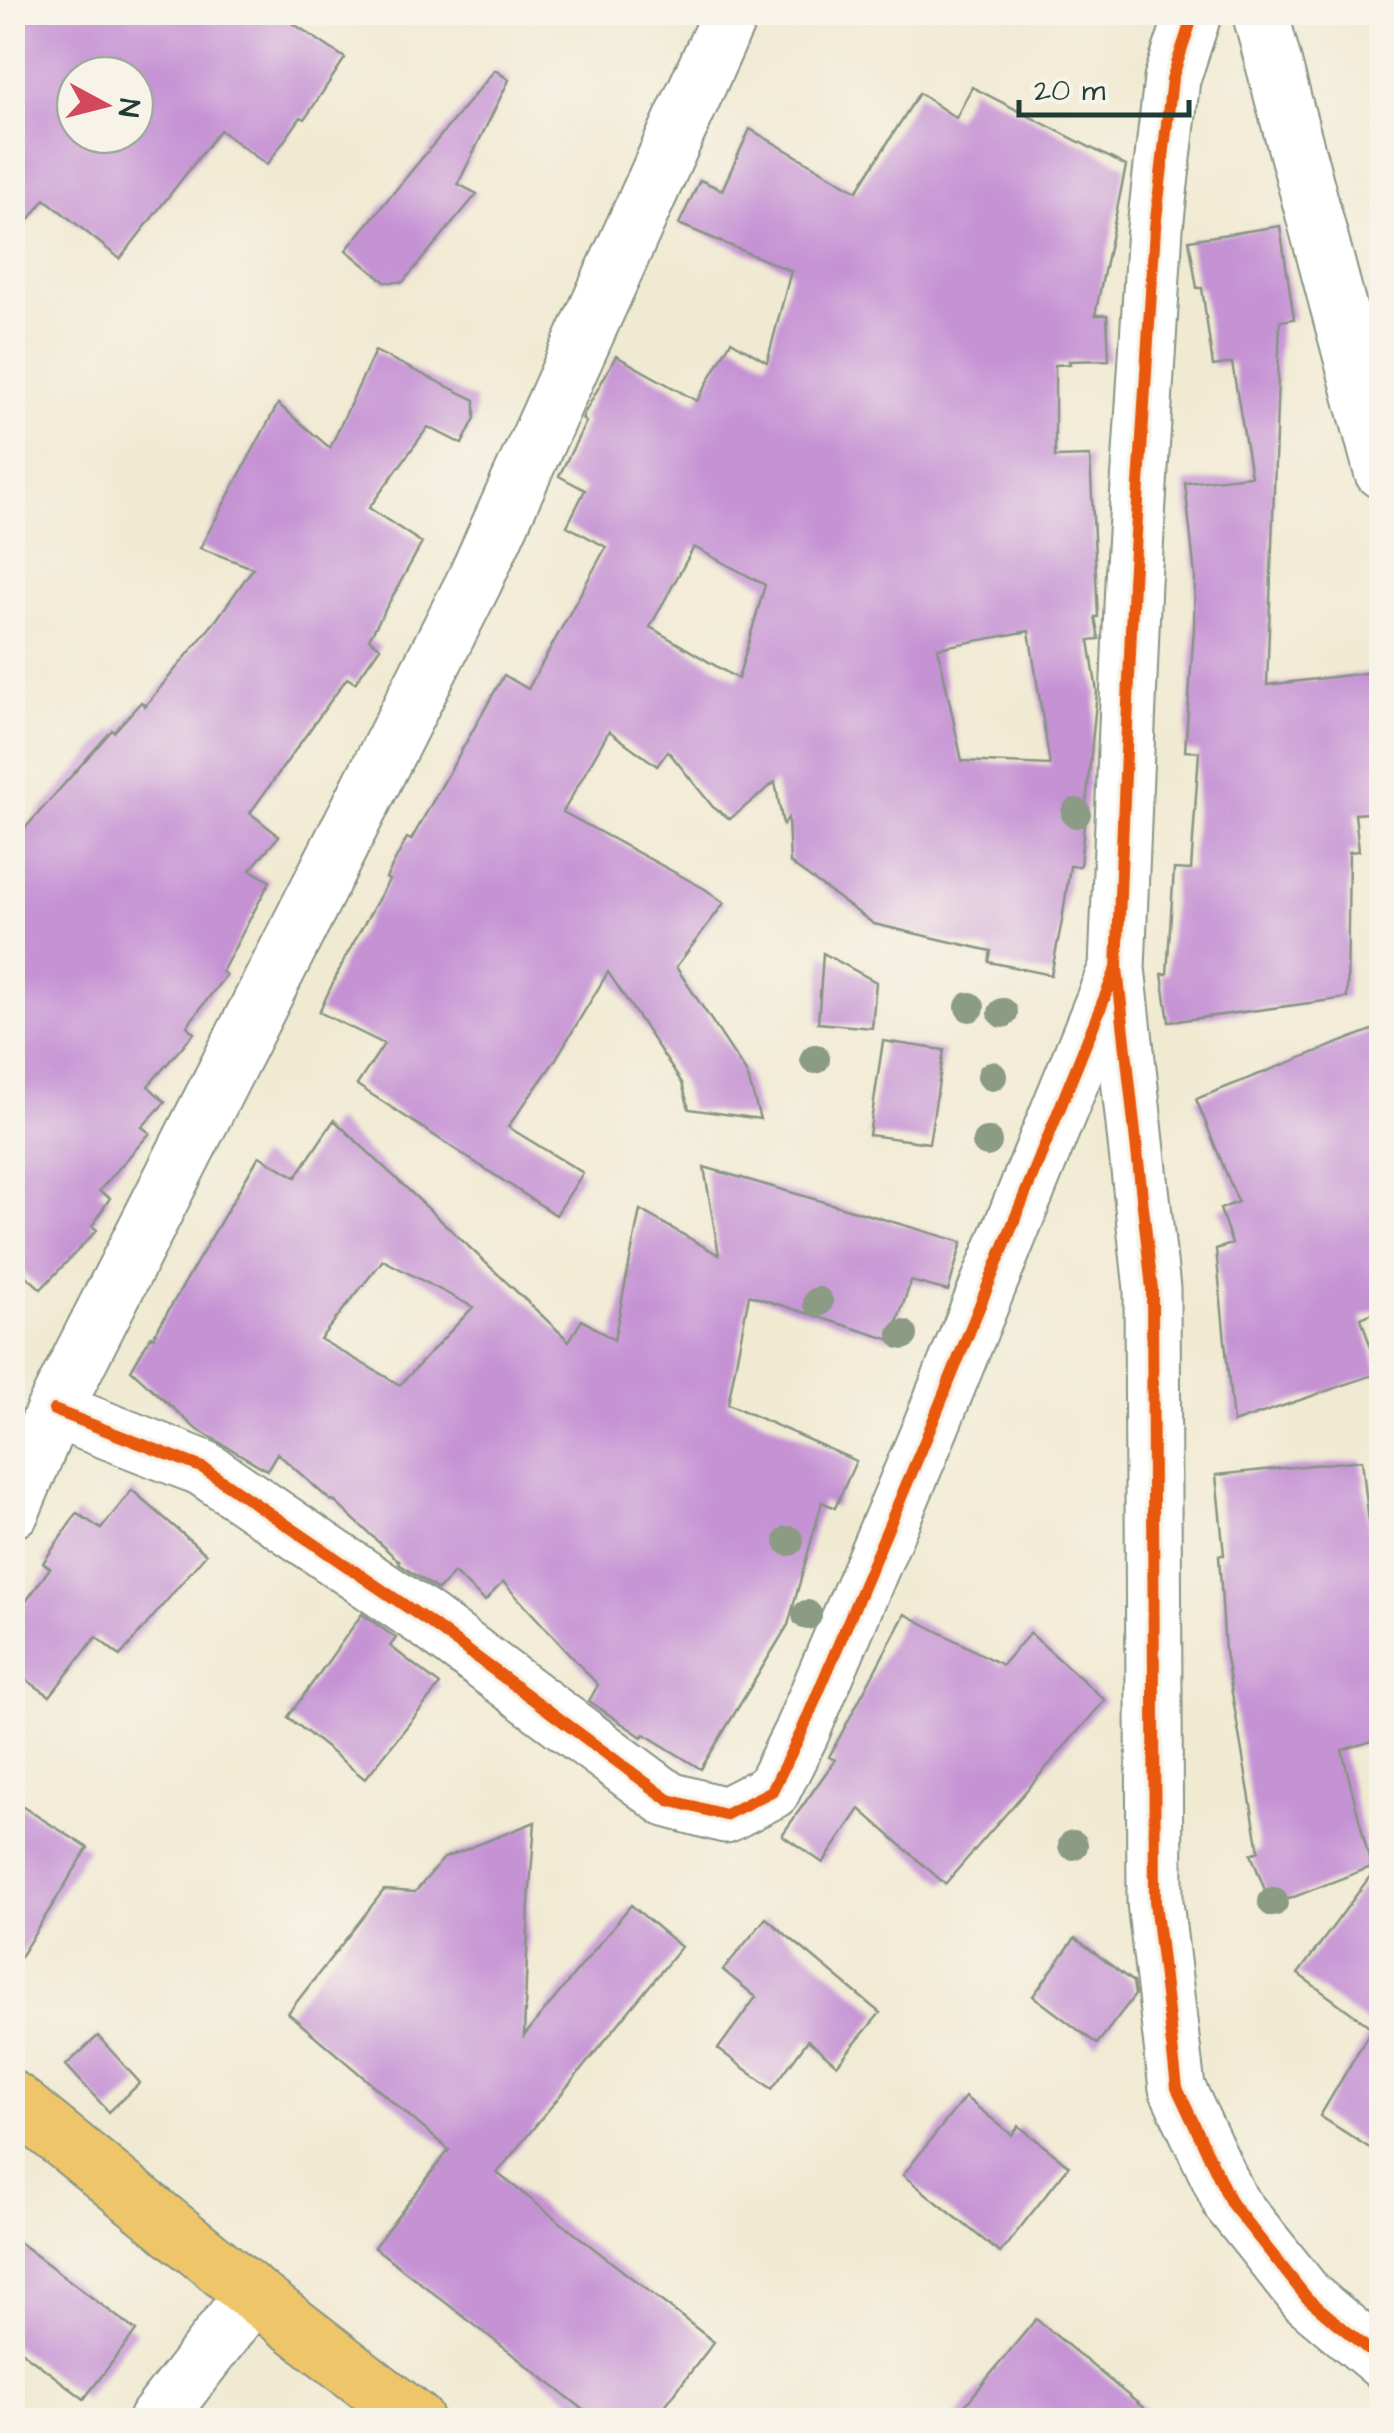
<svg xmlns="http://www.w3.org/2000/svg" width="1394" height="2433" font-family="'Architects Daughter',sans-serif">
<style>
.building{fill:#c592d4;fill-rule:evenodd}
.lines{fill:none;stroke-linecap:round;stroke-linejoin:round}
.minor-casing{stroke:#889484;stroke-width:59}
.major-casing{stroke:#889484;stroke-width:59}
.minor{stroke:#fff;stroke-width:55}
.major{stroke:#eec569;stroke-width:55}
.cycleway-casing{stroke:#f7f3e8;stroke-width:19}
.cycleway{stroke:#e8590c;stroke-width:12}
.tree{fill:#8c9b84}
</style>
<rect width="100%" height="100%" fill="#f7f3e8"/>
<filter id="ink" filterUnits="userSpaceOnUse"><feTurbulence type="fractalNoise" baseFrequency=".01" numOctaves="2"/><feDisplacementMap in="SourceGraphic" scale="20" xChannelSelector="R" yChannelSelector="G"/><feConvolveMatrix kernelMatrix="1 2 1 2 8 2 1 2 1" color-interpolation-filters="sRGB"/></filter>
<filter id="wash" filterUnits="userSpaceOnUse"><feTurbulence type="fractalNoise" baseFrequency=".0048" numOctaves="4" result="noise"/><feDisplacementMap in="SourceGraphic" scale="40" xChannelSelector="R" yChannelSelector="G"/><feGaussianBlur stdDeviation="2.25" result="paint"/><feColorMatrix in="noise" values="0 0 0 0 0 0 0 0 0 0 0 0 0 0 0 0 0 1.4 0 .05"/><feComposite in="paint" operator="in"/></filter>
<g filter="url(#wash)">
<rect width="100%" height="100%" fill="#f1ead3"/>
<g id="blocks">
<path class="building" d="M 12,12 L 276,12 L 345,58 L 305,119 L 301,117 L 267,165 L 220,130 L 120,259 L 45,199 L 12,242 ZM 75,75 L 135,75 L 135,135 L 75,135 Z
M 495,70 L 509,80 L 458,184 L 477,194 L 403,282 L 385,282 L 346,250 Z
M 972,87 L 1126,166 L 1095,315 L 1107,315 L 1109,360 L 1069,361 L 1070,364 L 1055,365 L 1055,457 L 1090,456 L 1098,617 L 1095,617 L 1099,639 L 1089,640 L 1097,692 L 1080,866 L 1070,866 L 1062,921 L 1051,975 L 989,962 L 991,951 L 874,924 L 790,863 L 788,818 L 783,825 L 775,782 L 730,819 L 713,807 L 668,751 L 657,766 L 609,731 L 563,812 L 705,889 L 724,903 L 676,967 L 747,1074 L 760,1119 L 689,1109 L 682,1083 L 608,972 L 554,1062 L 508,1127 L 583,1173 L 556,1215 L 357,1085 L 384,1044 L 319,1012 L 345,958 L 389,880 L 386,878 L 407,838 L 411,840 L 504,675 L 528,689 L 606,547 L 567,526 L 585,490 L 559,476 L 586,422 L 582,419 L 584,414 L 616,356 L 697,401 L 731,341 L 767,362 L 791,271 L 679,224 L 700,180 L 722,190 L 750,129 L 857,191 L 919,93 L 956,118 ZM 694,547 L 765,585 L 738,679 L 650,627 ZM 1029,631 L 1050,765 L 962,761 L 938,648 Z
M 1280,226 L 1294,319 L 1280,321 L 1267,685 L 1382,671 L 1382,812 L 1355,814 L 1359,851 L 1349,852 L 1347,998 L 1169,1022 L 1162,974 L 1167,974 L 1174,869 L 1191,870 L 1199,752 L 1185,751 L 1194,628 L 1195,576 L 1185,483 L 1251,476 L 1232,363 L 1213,366 L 1202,288 L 1197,288 L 1189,240 Z
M 375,351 L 475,400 L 475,418 L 462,444 L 428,427 L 369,508 L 422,543 L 369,639 L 380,647 L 355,683 L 347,678 L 250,813 L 279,836 L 250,870 L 270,881 L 222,972 L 226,975 L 187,1026 L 194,1033 L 148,1086 L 165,1102 L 142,1127 L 150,1133 L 99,1191 L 110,1198 L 92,1226 L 97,1230 L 41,1289 L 12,1263 L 12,843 L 112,730 L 114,732 L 141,702 L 145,706 L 217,619 L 253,568 L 200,548 L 278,404 L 330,448 Z
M 823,953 L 876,982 L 872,1028 L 818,1023 Z
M 1382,1026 L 1382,1309 L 1361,1318 L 1379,1373 L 1233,1423 L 1216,1249 L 1232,1244 L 1220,1209 L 1238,1202 L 1196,1099 Z
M 883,1041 L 944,1050 L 929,1143 L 869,1135 Z
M 334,1120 L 569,1341 L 582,1320 L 614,1340 L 640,1210 L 719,1255 L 704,1167 L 962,1242 L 948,1291 L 911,1281 L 891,1340 L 749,1295 L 728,1404 L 856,1461 L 835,1508 L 822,1502 L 788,1625 L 701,1769 L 644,1734 L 642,1737 L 589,1701 L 598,1685 L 503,1582 L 485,1601 L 454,1573 L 438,1590 L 399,1564 L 400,1562 L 333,1500 L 331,1501 L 277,1453 L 267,1470 L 195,1428 L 131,1370 L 151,1336 L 153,1337 L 259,1156 L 296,1177 ZM 383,1260 L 473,1307 L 400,1385 L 320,1339 Z
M 1362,1460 L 1371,1541 L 1382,1541 L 1382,1738 L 1342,1750 L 1371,1867 L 1271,1906 L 1251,1854 L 1259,1851 L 1225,1652 L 1219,1555 L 1224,1555 L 1216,1475 Z
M 132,1490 L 206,1554 L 120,1656 L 96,1637 L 50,1696 L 12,1670 L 12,1621 L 50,1568 L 43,1563 L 77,1513 L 101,1529 Z
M 362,1614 L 396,1638 L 390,1646 L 440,1685 L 365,1779 L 288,1717 Z
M 905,1614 L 1002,1665 L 1030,1633 L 1105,1700 L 945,1884 L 860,1809 L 823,1863 L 782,1835 L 835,1760 L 829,1757 Z
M 12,1800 L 88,1848 L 12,1970 Z
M 535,1822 L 529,1901 L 524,2036 L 631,1905 L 681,1947 L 497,2173 L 714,2342 L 654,2420 L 597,2420 L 374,2247 L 449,2150 L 288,2013 L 384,1890 L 415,1892 L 444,1858 Z
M 1382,1860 L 1382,2156 L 1320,2116 L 1372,2028 L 1298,1974 Z
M 766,1918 L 880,2013 L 837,2065 L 808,2040 L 772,2089 L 718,2049 L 756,1997 L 723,1970 Z
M 1075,1938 L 1133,1982 L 1135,1995 L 1097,2044 L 1033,1996 Z
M 98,2036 L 140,2083 L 109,2112 L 66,2065 Z
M 965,2097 L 1012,2135 L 1019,2126 L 1069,2166 L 1000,2253 L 903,2175 Z
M 12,2237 L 136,2331 L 84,2399 L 12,2344 Z
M 1036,2319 L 1158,2420 L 953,2420 Z"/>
</g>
</g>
<g filter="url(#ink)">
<use href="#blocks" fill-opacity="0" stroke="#889484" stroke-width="2.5"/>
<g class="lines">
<defs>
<path id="minor" d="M 1194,12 L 1172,79 L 1155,228 L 1133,582 L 1117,968 L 1152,1289 L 1155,1902 L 1177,2088 L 1231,2203 L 1307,2298 L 1382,2361
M 1260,12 L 1382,471
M 54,1410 L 203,1468 L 429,1622 L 669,1800 L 725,1815 L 772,1791 L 801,1733 L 925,1441 L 1114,975
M 12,1510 L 54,1410 L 474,582 L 731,12
M 156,2420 L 253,2294"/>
<path id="major" d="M 12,2099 L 253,2294 L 416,2420"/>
</defs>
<use href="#minor" class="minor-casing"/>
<use href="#major" class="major-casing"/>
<use href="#minor" class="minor"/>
<use href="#major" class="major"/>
<defs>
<path id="cycleway" d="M 1194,12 L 1172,79 L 1155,228 L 1133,582 L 1117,968 L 1152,1289 L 1155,1902 L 1177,2088 L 1231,2203 L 1307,2298 L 1382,2361
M 54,1410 L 203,1468 L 429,1622 L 669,1800 L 725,1815 L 772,1791 L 801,1733 L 925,1441 L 1115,972"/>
</defs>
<use href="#cycleway" class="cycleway-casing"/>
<use href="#cycleway" class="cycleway"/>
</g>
<g class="tree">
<circle cx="1076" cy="813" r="15"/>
<circle cx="970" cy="1007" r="15"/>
<circle cx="1003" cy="1013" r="15"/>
<circle cx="815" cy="1059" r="15"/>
<circle cx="992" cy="1076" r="15"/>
<circle cx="987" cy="1142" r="15"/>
<circle cx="818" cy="1302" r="15"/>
<circle cx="903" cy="1335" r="15"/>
<circle cx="789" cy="1541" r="15"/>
<circle cx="807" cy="1615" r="15"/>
<circle cx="1073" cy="1845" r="15"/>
<circle cx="1273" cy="1902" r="15"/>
</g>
</g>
<rect width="1394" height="2433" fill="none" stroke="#f7f3e8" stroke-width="50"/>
<g transform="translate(105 105) rotate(97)"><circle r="48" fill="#f7f3e8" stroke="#a1aaa0" stroke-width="2.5"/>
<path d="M0-8L18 38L0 25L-18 38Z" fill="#d1495b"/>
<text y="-15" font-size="28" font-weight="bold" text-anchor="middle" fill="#1f3d34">N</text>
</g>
<path d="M1019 100v15h170v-15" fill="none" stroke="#1f3d34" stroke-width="5"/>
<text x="1034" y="100" font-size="30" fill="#1f3d34" stroke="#f7f3e8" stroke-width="8" paint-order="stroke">20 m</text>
</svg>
